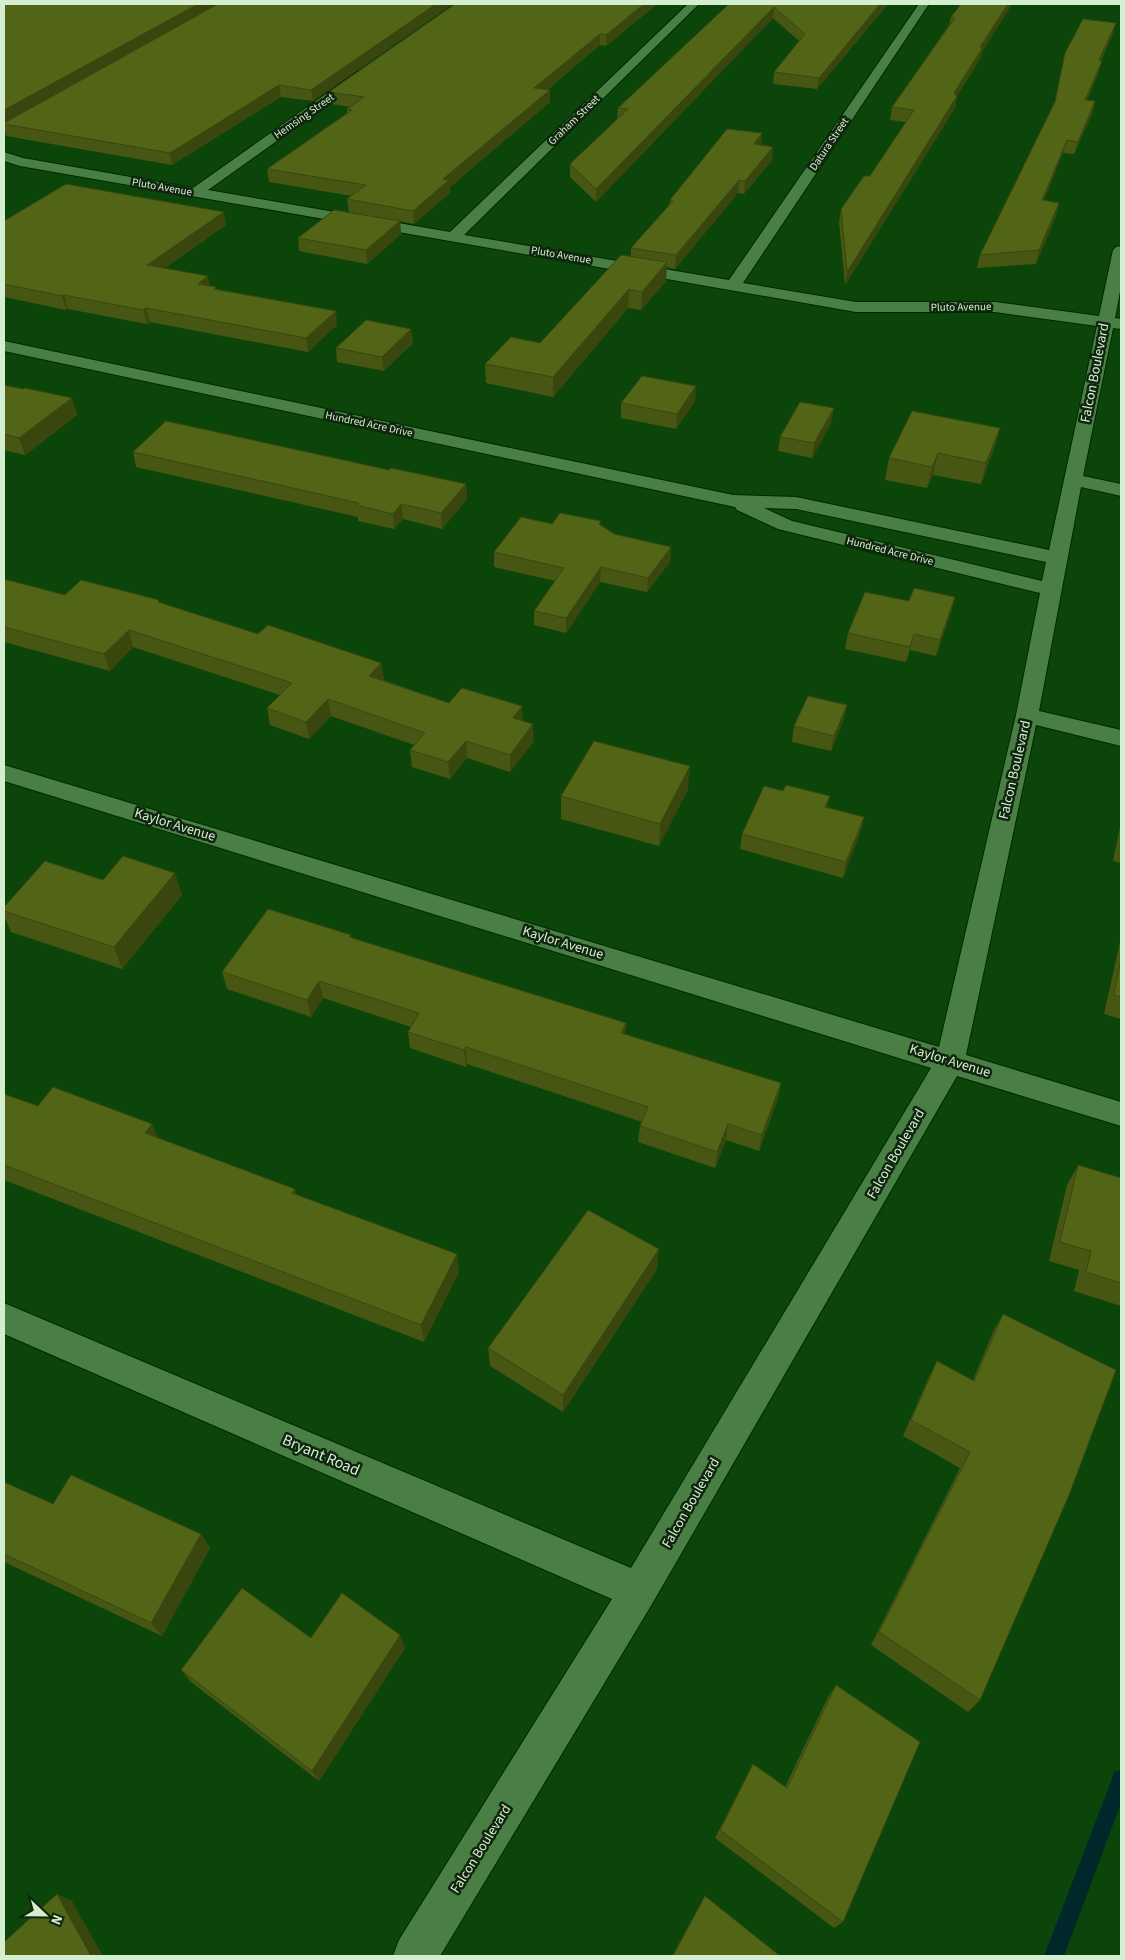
<svg xmlns="http://www.w3.org/2000/svg" width="1125" height="1960" font-family="'Source Sans 3',sans-serif">
<style>
.lines{fill:none;stroke-linecap:round;stroke-linejoin:round}
.stream{fill:#00282b;fill-rule:evenodd}
.street-casing{stroke:#002800;stroke-width:2}
.street{fill:#497f45;fill-rule:evenodd}
.wall{fill:#475713}
.shaded-wall{fill:#39470f}
.building{fill:#526516;stroke:#39470f}
.labels{text-anchor:middle;dominant-baseline:central;stroke-width:5;stroke-linejoin:round;paint-order:stroke}
.far-street-label{font-size:11px;fill:#d3efd0;stroke:#0f250d}
.street-label{font-size:14px;fill:#d3efd0;stroke:#0f250d}
.near-street-label{font-size:16px;fill:#d3efd0;stroke:#0f250d}
</style>
<rect width="100%" height="100%" fill="#0b450a"/>
<g class="lines">
<path class="stream" d="M 1121,1770 L 1121,1803 L 1064,1956 L 1044,1956 L 1112,1779 L 1114,1772 Z"/>
<defs>
<path id="street" d="M 688,4 L 699,4 L 464,235 L 729,280 L 919,4 L 929,4 L 743,283 L 856,302 L 995,302 L 1099,316 L 1113,250 L 1116,247 L 1121,246 L 1121,286 L 1115,318 L 1121,319 L 1121,329 L 1113,328 L 1083,476 L 1121,484 L 1121,496 L 1081,487 L 1039,711 L 1121,730 L 1121,746 L 1036,725 L 966,1055 L 1121,1102 L 1121,1126 L 957,1076 L 652,1604 L 440,1956 L 393,1956 L 399,1940 L 612,1599 L 4,1334 L 4,1303 L 631,1568 L 931,1068 L 4,781 L 4,765 L 939,1047 L 1016,715 L 1040,593 L 778,529 L 737,510 L 735,507 L 4,351 L 4,341 L 733,495 L 796,497 L 1049,550 L 1097,326 L 995,312 L 856,312 L 20,166 L 4,161 L 4,152 L 23,158 L 193,188 L 357,72 L 361,71 L 367,75 L 365,78 L 208,190 L 450,232 ZM 764,508 L 796,509 L 1046,562 L 1042,581 L 792,521 Z"/>
</defs>
<use href="#street" class="street-casing"/>
<use href="#street" class="street"/>
</g>
<path class="wall" d="M 4,4 L 452,4 L 313,101 L 281,97 L 172,165 L 6,136 L 4,129 Z
M 657,4 L 606,46 L 600,45 L 547,90 L 550,90 L 550,102 L 449,188 L 450,193 L 414,224 L 400,221 L 401,234 L 367,264 L 299,251 L 298,238 L 349,212 L 347,199 L 352,196 L 269,182 L 267,169 L 347,114 L 347,109 L 350,107 L 331,104 L 329,92 Z
M 729,4 L 888,4 L 817,89 L 773,84 L 774,72 L 799,41 L 773,18 L 596,202 L 570,177 L 570,164 L 617,119 L 618,108 Z
M 961,4 L 1012,4 L 982,52 L 980,59 L 957,96 L 955,108 L 845,285 L 839,222 L 841,209 L 870,176 L 906,122 L 890,120 L 892,107 L 949,25 L 951,17 Z
M 1113,34 L 1101,61 L 1099,72 L 1087,100 L 1095,101 L 1092,114 L 1074,154 L 1063,153 L 1044,200 L 1059,203 L 1056,216 L 1036,264 L 977,268 L 980,255 L 1054,103 Z
M 761,145 L 773,147 L 772,160 L 744,194 L 738,193 L 675,269 L 666,267 L 666,281 L 641,310 L 628,308 L 553,397 L 486,383 L 485,364 L 540,343 L 631,256 L 631,248 L 669,205 L 670,200 Z
M 4,221 L 226,225 L 165,268 L 210,286 L 217,289 L 337,325 L 308,352 L 150,322 L 147,324 L 68,309 L 66,310 L 4,297 Z
M 411,329 L 413,343 L 384,371 L 337,362 L 336,348 Z
M 4,385 L 23,389 L 72,398 L 77,415 L 25,455 L 4,450 Z
M 695,401 L 676,429 L 621,418 L 621,403 Z
M 831,423 L 812,458 L 778,451 L 780,437 Z
M 1000,428 L 994,449 L 981,484 L 933,475 L 927,488 L 885,480 L 889,458 Z
M 133,452 L 466,484 L 467,499 L 442,529 L 403,519 L 394,529 L 358,521 L 358,517 L 136,467 Z
M 552,524 L 601,526 L 614,534 L 671,547 L 670,562 L 647,592 L 600,582 L 566,633 L 534,625 L 534,611 L 555,581 L 494,567 L 494,552 Z
M 4,579 L 65,595 L 160,603 L 258,634 L 381,663 L 384,680 L 383,680 L 449,703 L 523,721 L 534,741 L 510,772 L 467,758 L 450,779 L 412,767 L 410,750 L 414,745 L 331,716 L 309,739 L 270,725 L 267,708 L 280,695 L 133,647 L 110,671 L 4,642 Z
M 955,597 L 951,612 L 936,656 L 910,650 L 906,662 L 845,649 L 848,633 L 909,601 Z
M 847,705 L 843,721 L 831,751 L 792,742 L 794,726 Z
M 688,789 L 659,846 L 561,819 L 561,796 Z
M 827,808 L 864,817 L 860,833 L 843,878 L 740,849 L 742,834 Z
M 1121,822 L 1121,863 L 1113,861 Z
M 103,880 L 182,895 L 122,969 L 11,932 L 4,916 L 4,907 Z
M 351,935 L 351,938 L 626,1023 L 625,1034 L 781,1083 L 778,1099 L 759,1151 L 726,1140 L 715,1168 L 638,1142 L 640,1126 L 642,1122 L 467,1064 L 466,1067 L 410,1048 L 408,1032 L 411,1027 L 323,998 L 311,1017 L 227,989 L 222,972 Z
M 1121,939 L 1121,1019 L 1104,1014 L 1120,942 Z
M 4,1094 L 38,1106 L 158,1138 L 295,1189 L 296,1195 L 459,1272 L 424,1342 L 4,1180 Z
M 1078,1165 L 1121,1178 L 1121,1306 L 1074,1291 L 1079,1270 L 1049,1261 L 1067,1185 Z
M 657,1269 L 563,1412 L 490,1366 L 488,1348 Z
M 1003,1314 L 980,1700 L 968,1712 L 871,1645 L 960,1468 L 903,1436 L 928,1379 L 937,1361 L 973,1380 L 993,1332 Z
M 4,1482 L 53,1504 L 201,1534 L 210,1548 L 162,1636 L 4,1562 Z
M 311,1638 L 405,1648 L 319,1781 L 191,1682 L 181,1670 Z
M 836,1685 L 843,1922 L 834,1928 L 715,1838 L 753,1764 L 785,1787 L 828,1697 Z
M 705,1896 L 780,1956 L 672,1956 L 701,1903 Z"/>
<path class="shaded-wall" d="M 198,4 L 220,4 L 4,124 L 4,110 Z
M 436,4 L 452,4 L 313,101 L 311,90 Z
M 644,4 L 657,4 L 606,46 L 606,35 Z
M 880,4 L 888,4 L 817,89 L 819,78 Z
M 1008,4 L 1012,4 L 982,52 L 980,59 L 951,105 L 954,93 L 980,47 Z
M 774,7 L 773,18 L 596,202 L 596,189 Z
M 1116,23 L 1113,34 L 1095,72 L 1099,60 Z
M 600,34 L 600,45 L 534,100 L 534,88 Z
M 1102,61 L 1099,72 L 1081,112 L 1085,100 Z
M 279,85 L 281,97 L 172,165 L 170,153 Z
M 550,90 L 550,102 L 449,188 L 450,193 L 414,224 L 413,211 L 443,179 Z
M 957,96 L 955,108 L 845,285 L 847,272 Z
M 1095,101 L 1092,114 L 1074,154 L 1078,142 Z
M 762,133 L 761,146 L 754,144 Z
M 1067,140 L 1063,153 L 1039,213 L 1042,200 Z
M 773,147 L 772,160 L 744,194 L 745,181 Z
M 739,180 L 738,193 L 675,269 L 676,255 Z
M 1059,203 L 1056,216 L 1036,264 L 1039,250 Z
M 224,212 L 226,225 L 150,278 L 147,265 Z
M 400,221 L 401,234 L 367,264 L 366,250 Z
M 667,262 L 666,281 L 641,310 L 642,292 Z
M 208,276 L 211,290 L 198,284 Z
M 629,289 L 628,308 L 553,397 L 553,377 Z
M 64,295 L 68,309 L 66,310 L 62,296 Z
M 146,308 L 150,322 L 147,324 L 143,310 Z
M 336,311 L 337,325 L 308,352 L 306,338 Z
M 411,329 L 413,343 L 384,371 L 382,357 Z
M 696,386 L 695,401 L 676,429 L 677,414 Z
M 72,398 L 77,415 L 25,455 L 19,438 Z
M 834,408 L 831,423 L 812,458 L 814,443 Z
M 1000,428 L 994,449 L 981,484 L 986,463 Z
M 938,453 L 933,475 L 927,488 L 932,467 Z
M 466,484 L 467,499 L 442,529 L 441,513 Z
M 401,504 L 403,519 L 394,529 L 393,514 Z
M 671,547 L 670,562 L 647,592 L 648,578 Z
M 601,567 L 600,582 L 566,633 L 566,618 Z
M 955,597 L 951,612 L 936,656 L 940,640 Z
M 129,630 L 133,647 L 110,671 L 104,654 Z
M 914,634 L 910,650 L 906,662 L 910,647 Z
M 381,663 L 384,680 L 371,693 L 369,676 Z
M 328,699 L 331,716 L 309,739 L 306,722 Z
M 847,705 L 843,721 L 831,751 L 834,736 Z
M 522,706 L 523,723 L 513,718 Z
M 533,724 L 534,741 L 510,772 L 510,755 Z
M 466,741 L 467,758 L 450,779 L 448,762 Z
M 690,766 L 688,789 L 659,846 L 660,824 Z
M 830,796 L 826,812 L 825,807 Z
M 864,817 L 860,833 L 843,878 L 846,862 Z
M 175,873 L 182,895 L 122,969 L 114,947 Z
M 319,981 L 323,998 L 311,1017 L 307,1000 Z
M 626,1023 L 625,1039 L 621,1033 Z
M 466,1047 L 467,1064 L 466,1067 L 464,1050 Z
M 781,1083 L 778,1099 L 759,1151 L 762,1135 Z
M 152,1124 L 160,1143 L 145,1133 Z
M 728,1124 L 726,1140 L 715,1168 L 717,1152 Z
M 295,1189 L 300,1207 L 292,1193 Z
M 659,1249 L 657,1269 L 563,1412 L 563,1395 Z
M 457,1254 L 459,1272 L 424,1342 L 421,1325 Z
M 201,1534 L 210,1548 L 162,1636 L 151,1623 Z
M 400,1635 L 405,1648 L 319,1781 L 312,1771 Z
M 57,1894 L 72,1901 L 103,1956 L 91,1956 Z"/>
<path class="building" d="M 4,4 L 198,4 L 4,110 Z
M 218,4 L 436,4 L 311,90 L 279,85 L 170,153 L 4,124 L 4,123 Z
M 455,4 L 644,4 L 606,35 L 600,34 L 534,88 L 550,90 L 443,179 L 449,180 L 413,211 L 347,199 L 366,185 L 267,169 L 352,110 L 347,109 L 364,97 L 329,92 Z
M 729,4 L 880,4 L 819,78 L 774,72 L 805,34 L 774,7 L 596,189 L 570,164 L 628,109 L 618,108 Z
M 961,4 L 1008,4 L 980,47 L 983,47 L 954,93 L 957,96 L 847,272 L 841,209 L 864,176 L 870,176 L 914,110 L 892,107 L 955,18 L 951,17 Z
M 1083,19 L 1116,23 L 1099,60 L 1102,61 L 1085,100 L 1095,101 L 1078,142 L 1067,140 L 1042,200 L 1059,203 L 1039,250 L 980,255 L 1055,102 L 1065,53 Z
M 727,129 L 762,133 L 754,144 L 773,147 L 745,181 L 739,180 L 676,255 L 631,248 L 673,201 L 670,200 Z
M 66,184 L 224,212 L 147,265 L 208,276 L 198,284 L 216,287 L 214,289 L 336,311 L 306,338 L 146,308 L 143,310 L 64,295 L 62,296 L 4,284 L 4,221 Z
M 334,210 L 400,221 L 366,250 L 298,238 Z
M 621,255 L 667,262 L 642,292 L 629,289 L 553,377 L 485,364 L 511,337 L 540,343 Z
M 366,320 L 411,329 L 382,357 L 336,348 Z
M 642,376 L 696,386 L 677,414 L 621,403 Z
M 4,385 L 23,389 L 25,388 L 72,398 L 19,438 L 4,434 Z
M 800,402 L 834,408 L 814,443 L 780,437 Z
M 912,411 L 1000,428 L 986,463 L 938,453 L 932,467 L 889,458 Z
M 166,421 L 389,470 L 391,468 L 466,484 L 441,513 L 401,504 L 393,514 L 356,505 L 359,503 L 133,452 Z
M 560,513 L 601,521 L 599,524 L 614,534 L 671,547 L 648,578 L 601,567 L 566,618 L 534,611 L 564,568 L 494,552 L 521,517 L 552,524 Z
M 4,579 L 65,595 L 81,580 L 159,600 L 158,602 L 258,634 L 268,625 L 381,663 L 369,676 L 449,703 L 462,688 L 522,706 L 513,718 L 533,724 L 510,755 L 466,741 L 448,762 L 410,750 L 425,733 L 328,699 L 306,722 L 267,708 L 292,683 L 129,630 L 104,654 L 4,627 Z
M 914,588 L 955,597 L 940,640 L 914,634 L 910,647 L 848,633 L 865,592 L 909,601 Z
M 808,696 L 847,705 L 834,736 L 794,726 Z
M 594,741 L 690,766 L 660,824 L 561,796 Z
M 786,785 L 830,796 L 825,807 L 864,817 L 846,862 L 742,834 L 764,786 L 783,791 Z
M 123,856 L 175,873 L 114,947 L 4,911 L 4,907 L 45,861 L 103,880 Z
M 268,909 L 351,935 L 349,937 L 626,1023 L 621,1033 L 781,1083 L 762,1135 L 728,1124 L 717,1152 L 640,1126 L 648,1107 L 466,1047 L 464,1050 L 408,1032 L 419,1013 L 319,981 L 307,1000 L 222,972 Z
M 1121,959 L 1121,997 L 1114,995 Z
M 53,1087 L 152,1124 L 145,1133 L 295,1189 L 292,1193 L 457,1254 L 421,1325 L 4,1165 L 4,1094 L 38,1106 Z
M 1078,1165 L 1121,1178 L 1121,1283 L 1086,1272 L 1091,1251 L 1060,1242 Z
M 588,1210 L 659,1249 L 563,1395 L 488,1348 Z
M 1003,1314 L 1116,1370 L 1069,1495 L 980,1700 L 879,1632 L 970,1452 L 911,1420 L 937,1361 L 974,1381 Z
M 71,1475 L 201,1534 L 151,1623 L 4,1554 L 4,1482 L 53,1504 Z
M 242,1588 L 311,1638 L 342,1593 L 400,1635 L 312,1771 L 181,1670 Z
M 836,1685 L 920,1742 L 843,1922 L 720,1830 L 753,1764 L 787,1788 Z
M 57,1894 L 91,1956 L 4,1956 L 4,1942 Z
M 705,1896 L 780,1956 L 673,1956 Z"/>
<g class="labels">
<g class="far-street-label">
<text transform="translate(304 116) rotate(-35)">Hemsing Street</text>
<text transform="translate(574 120) rotate(-44)">Graham Street</text>
<text transform="translate(829 144) rotate(-56)">Datura Street</text>
<text transform="translate(162 187) rotate(10)">Pluto Avenue</text>
<text transform="translate(561 255) rotate(10)">Pluto Avenue</text>
<text transform="translate(961 307) rotate(-1)">Pluto Avenue</text>
<text transform="translate(369 424) rotate(12)">Hundred Acre Drive</text>
<text transform="translate(890 551) rotate(14)">Hundred Acre Drive</text>
</g>
<g class="street-label">
<text transform="translate(1095 373) rotate(-79)">Falcon Boulevard</text>
<text transform="translate(1015 770) rotate(-77)">Falcon Boulevard</text>
<text transform="translate(175 825) rotate(17)">Kaylor Avenue</text>
<text transform="translate(563 943) rotate(17)">Kaylor Avenue</text>
<text transform="translate(950 1061) rotate(17)">Kaylor Avenue</text>
<text transform="translate(896 1154) rotate(-60)">Falcon Boulevard</text>
<text transform="translate(691 1503) rotate(-60)">Falcon Boulevard</text>
<text transform="translate(481 1849) rotate(-58)">Falcon Boulevard</text>
</g>
<g class="near-street-label">
<text transform="translate(321 1455) rotate(23)">Bryant Road</text>
</g>
</g>
<rect width="1125" height="1960" fill="none" stroke="#d3efd0" stroke-width="10"/>
<g transform="translate(45 1915) rotate(112)" stroke="#0f250d" stroke-width="4" paint-order="stroke">
<path d="M0-4L9 19L0 12L-9 19Z" fill="#d3efd0"/>
<text y="-8" font-size="14" font-weight="bold" text-anchor="middle" fill="#d3efd0">N</text>
</g>
</svg>
